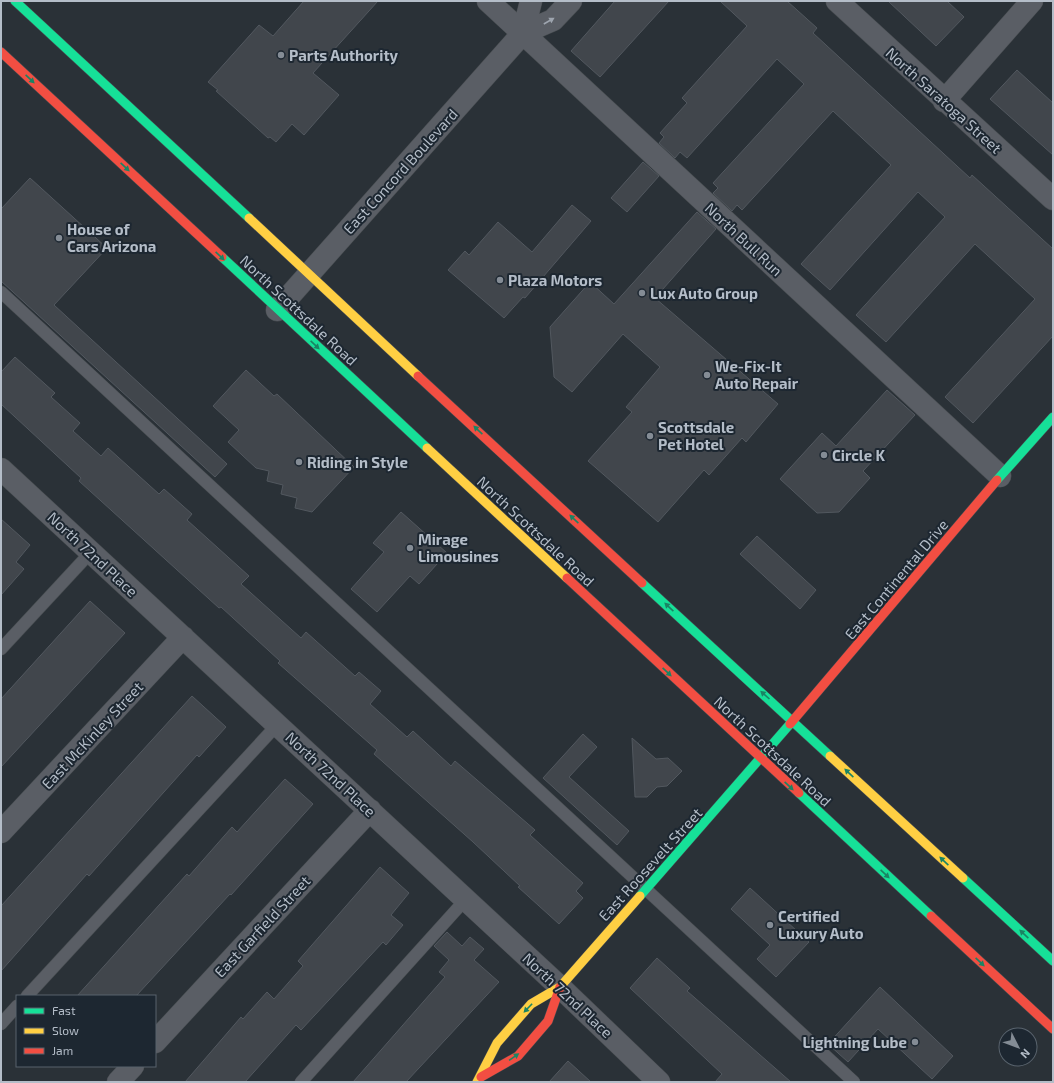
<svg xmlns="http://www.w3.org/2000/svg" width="1054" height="1083" font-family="'Exo 2',sans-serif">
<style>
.building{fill:#41464c;stroke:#52585f}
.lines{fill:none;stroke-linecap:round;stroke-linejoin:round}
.lane-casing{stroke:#484d51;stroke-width:13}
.street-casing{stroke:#484d51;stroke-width:23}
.fast-casing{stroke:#484d51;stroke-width:10}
.slow-casing{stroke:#484d51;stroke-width:10}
.jam-casing{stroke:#484d51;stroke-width:10}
.lane{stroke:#5a5e65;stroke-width:12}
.street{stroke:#5a5e65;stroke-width:22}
.fast{stroke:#16e098;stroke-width:9}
.slow{stroke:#ffcf43;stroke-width:9}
.jam{stroke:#f24e42;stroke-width:9}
.oneway{fill:#9ea5af}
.oneway2{fill:#1a8464}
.poi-dot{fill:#848c95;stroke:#1d2731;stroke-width:1.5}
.labels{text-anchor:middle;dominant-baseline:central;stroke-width:4;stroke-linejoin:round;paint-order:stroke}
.poi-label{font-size:15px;font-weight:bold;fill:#b4bdc8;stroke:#1d2731;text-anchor:start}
.street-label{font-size:15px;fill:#b4bdc8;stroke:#1d2731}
</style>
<rect width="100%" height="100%" fill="#2a3137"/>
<path class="building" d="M 304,1 L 378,1 L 313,73 L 339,95 L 304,135 L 292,124 L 276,142 L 270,137 L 268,138 L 216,91 L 218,90 L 208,82 L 259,25 L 273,36 Z
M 615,1 L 669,1 L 600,77 L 571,51 Z
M 720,1 L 787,1 L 817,28 L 813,33 L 970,178 L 972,175 L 1053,249 L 1053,336 L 973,423 L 945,397 L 1035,299 L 975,244 L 886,342 L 856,315 L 945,217 L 918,192 L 830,290 L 801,264 L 891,165 L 833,111 L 742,210 L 737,205 L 732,211 L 713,193 L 718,188 L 713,183 L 804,84 L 777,59 L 687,158 L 680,152 L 675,158 L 659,143 L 664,137 L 660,133 L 687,103 L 682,98 L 747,26 Z
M 888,1 L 947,1 L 964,17 L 936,46 Z
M 1017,70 L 1053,103 L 1053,155 L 990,99 Z
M 643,162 L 659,176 L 627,212 L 611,198 Z
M 30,178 L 107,248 L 54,305 L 227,464 L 215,477 L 1,281 L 1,209 Z
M 572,205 L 591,221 L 525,298 L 523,297 L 504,318 L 448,270 L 465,251 L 469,255 L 498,222 L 532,252 Z
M 697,212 L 716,229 L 655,298 L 778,404 L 746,442 L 742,438 L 709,475 L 704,470 L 658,522 L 588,461 L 632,412 L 626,407 L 660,367 L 623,334 L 572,392 L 554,377 L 550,327 L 590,282 L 614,304 Z
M 15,357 L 55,393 L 51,397 L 80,423 L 73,431 L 101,456 L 108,448 L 159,494 L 164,489 L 192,514 L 187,520 L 249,576 L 241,584 L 301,638 L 306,632 L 355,676 L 359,672 L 381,691 L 370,704 L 407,737 L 413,731 L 451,766 L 455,761 L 535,830 L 530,835 L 583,883 L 576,891 L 583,898 L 559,924 L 518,887 L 520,886 L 473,842 L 374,754 L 377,750 L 278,663 L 280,661 L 221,607 L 219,608 L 79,481 L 81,478 L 1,404 L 1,372 Z
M 246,370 L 274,396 L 277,394 L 354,467 L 312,512 L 295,508 L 297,498 L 281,494 L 283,485 L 267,481 L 269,471 L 256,468 L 228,442 L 239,430 L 213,406 Z
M 887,390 L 915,415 L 863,471 L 870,478 L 839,512 L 817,513 L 780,479 L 822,433 L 836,446 Z
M 401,512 L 447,553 L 419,584 L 410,576 L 377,612 L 351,589 L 384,552 L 373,543 Z
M 1,519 L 30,545 L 16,562 L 24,569 L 1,595 Z
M 757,536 L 816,590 L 800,609 L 740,554 Z
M 90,601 L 125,633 L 1,767 L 1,699 Z
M 192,696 L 226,727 L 199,757 L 197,755 L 89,876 L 87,874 L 1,971 L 1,906 Z
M 583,734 L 597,747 L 569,777 L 629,831 L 617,845 L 543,778 Z
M 632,738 L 656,759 L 668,758 L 682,771 L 667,786 L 657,787 L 647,797 L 635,797 Z
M 285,779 L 313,804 L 231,895 L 230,894 L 136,996 L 77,996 L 187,874 L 189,876 L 232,827 L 237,832 Z
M 380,867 L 409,893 L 391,915 L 403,925 L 386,945 L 383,942 L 301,1030 L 296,1025 L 245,1082 L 185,1082 L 241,1017 L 243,1019 L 267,992 L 274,999 L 303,966 L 298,961 Z
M 750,888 L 809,942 L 776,977 L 757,959 L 770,945 L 731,909 Z
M 447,932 L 462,946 L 470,937 L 484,949 L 474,960 L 499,982 L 406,1082 L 353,1082 L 445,977 L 439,972 L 449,960 L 434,946 Z
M 657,958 L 690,988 L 687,991 L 791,1082 L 715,1082 L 722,1074 L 630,988 Z
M 880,987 L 953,1056 L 932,1079 L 878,1029 L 848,1062 L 828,1044 Z
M 568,1061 L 591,1082 L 549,1082 Z"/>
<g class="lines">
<defs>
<path id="lane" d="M 1,292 L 854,1082
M 1,649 L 91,552
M 27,996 L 277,725
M 1,1024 L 17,1006
M 301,1082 L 466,899"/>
<path id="street" d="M 488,1 L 1000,476
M 837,1 L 1053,199
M 523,33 L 531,1
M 944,101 L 1032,1
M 277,310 L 523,33 L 553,20 L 571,1
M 1,469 L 560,987 L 659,1082
M 1,832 L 183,637
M 155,1042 L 370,810
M 118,1082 L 133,1066"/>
<path id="fast" d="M 15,1 L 249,218
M 222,257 L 427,448
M 997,480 L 1053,417
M 642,583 L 830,756
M 799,793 L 931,916
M 963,878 L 1053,961
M 640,896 L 790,724"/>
<path id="slow" d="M 249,218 L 418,376
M 427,448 L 567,578
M 830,756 L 963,878
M 477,1082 L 497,1043 L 531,1004 L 560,987 L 640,896"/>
<path id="jam" d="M 1,52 L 222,257
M 418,376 L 642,583
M 567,578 L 799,793
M 790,724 L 997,480
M 931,916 L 1053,1029
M 481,1077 L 518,1056 L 548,1021 L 560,987"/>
</defs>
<use href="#lane" class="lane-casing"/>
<use href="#street" class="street-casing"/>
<use href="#fast" class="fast-casing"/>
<use href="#slow" class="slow-casing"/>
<use href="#jam" class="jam-casing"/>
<use href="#lane" class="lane"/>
<use href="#street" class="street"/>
<use href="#fast" class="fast"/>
<use href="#slow" class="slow"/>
<use href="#jam" class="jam"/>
</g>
<defs><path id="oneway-solid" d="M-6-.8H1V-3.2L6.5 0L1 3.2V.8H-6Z"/></defs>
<use class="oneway" href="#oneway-solid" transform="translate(549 21) rotate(-30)"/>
<g class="oneway2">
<use href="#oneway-solid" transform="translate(30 79) rotate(43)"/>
<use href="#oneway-solid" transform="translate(125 167) rotate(43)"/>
<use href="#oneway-solid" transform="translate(220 256) rotate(43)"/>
<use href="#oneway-solid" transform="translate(315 345) rotate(43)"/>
<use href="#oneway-solid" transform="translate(478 430) rotate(-137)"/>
<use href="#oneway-solid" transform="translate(574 519) rotate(-137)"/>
<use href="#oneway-solid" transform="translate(669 607) rotate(-137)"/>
<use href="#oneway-solid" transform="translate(667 672) rotate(43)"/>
<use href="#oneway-solid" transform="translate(765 695) rotate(-138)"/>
<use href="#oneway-solid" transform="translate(849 773) rotate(-137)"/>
<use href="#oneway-solid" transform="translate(789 786) rotate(43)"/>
<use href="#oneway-solid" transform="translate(944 861) rotate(-137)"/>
<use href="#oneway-solid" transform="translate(885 874) rotate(43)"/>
<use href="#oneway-solid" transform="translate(1024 934) rotate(-137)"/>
<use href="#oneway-solid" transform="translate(980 962) rotate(43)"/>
<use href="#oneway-solid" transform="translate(528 1008) rotate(134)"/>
<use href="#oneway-solid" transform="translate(514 1057) rotate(-35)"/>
</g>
<g class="poi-dot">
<circle cx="281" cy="55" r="4"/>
<circle cx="59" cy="238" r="4"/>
<circle cx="500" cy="280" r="4"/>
<circle cx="642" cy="293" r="4"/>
<circle cx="707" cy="375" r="4"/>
<circle cx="650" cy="436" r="4"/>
<circle cx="824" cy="455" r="4"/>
<circle cx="299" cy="462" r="4"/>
<circle cx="410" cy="548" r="4"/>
<circle cx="770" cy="925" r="4"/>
<circle cx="915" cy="1042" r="4"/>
</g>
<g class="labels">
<g class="poi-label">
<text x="289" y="55">Parts Authority</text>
<text x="67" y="229">House of<tspan x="67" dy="17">Cars Arizona</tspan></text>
<text x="508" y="280">Plaza Motors</text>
<text x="650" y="293">Lux Auto Group</text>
<text x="715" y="366">We-Fix-It<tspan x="715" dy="17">Auto Repair</tspan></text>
<text x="658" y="427">Scottsdale<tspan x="658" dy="17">Pet Hotel</tspan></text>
<text x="832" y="455">Circle K</text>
<text x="307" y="462">Riding in Style</text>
<text x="418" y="539">Mirage<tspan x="418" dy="17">Limousines</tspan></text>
<text x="778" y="916">Certified<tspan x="778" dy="17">Luxury Auto</tspan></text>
<text x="907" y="1042" text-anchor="end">Lightning Lube</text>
</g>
<g class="street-label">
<text transform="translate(944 100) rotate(42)">North Saratoga Street</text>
<text transform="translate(400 171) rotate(-48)">East Concord Boulevard</text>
<text transform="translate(744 239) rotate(43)">North Bull Run</text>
<text transform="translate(299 310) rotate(43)">North Scottsdale Road</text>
<text transform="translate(536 531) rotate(43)">North Scottsdale Road</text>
<text transform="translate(93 554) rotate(43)">North 72nd Place</text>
<text transform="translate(896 579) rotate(-50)">East Continental Drive</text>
<text transform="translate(92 735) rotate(-47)">East McKinley Street</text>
<text transform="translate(773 751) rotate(43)">North Scottsdale Road</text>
<text transform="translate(331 774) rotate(43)">North 72nd Place</text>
<text transform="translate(650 864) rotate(-48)">East Roosevelt Street</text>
<text transform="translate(262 926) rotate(-47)">East Garfield Street</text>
<text transform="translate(568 995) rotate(43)">North 72nd Place</text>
</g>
</g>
<rect width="1054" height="1083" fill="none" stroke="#b4bdc8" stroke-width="4"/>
<rect x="16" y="995" width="140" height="72" fill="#1d2731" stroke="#59636d"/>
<rect x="24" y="1008" width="20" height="6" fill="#16e098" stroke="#59636d"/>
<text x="52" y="1015" font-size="12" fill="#b4bdc8">Fast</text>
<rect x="24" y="1028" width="20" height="6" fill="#ffcf43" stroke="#59636d"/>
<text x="52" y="1035" font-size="12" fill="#b4bdc8">Slow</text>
<rect x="24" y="1048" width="20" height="6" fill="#f24e42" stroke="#59636d"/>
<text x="52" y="1055" font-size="12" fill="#b4bdc8">Jam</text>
<g transform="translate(1018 1047) rotate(132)"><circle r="19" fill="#1d2731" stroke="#59636d"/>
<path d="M0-3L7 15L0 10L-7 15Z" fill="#848c95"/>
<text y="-6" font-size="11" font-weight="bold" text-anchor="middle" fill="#b4bdc8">N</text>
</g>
</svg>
